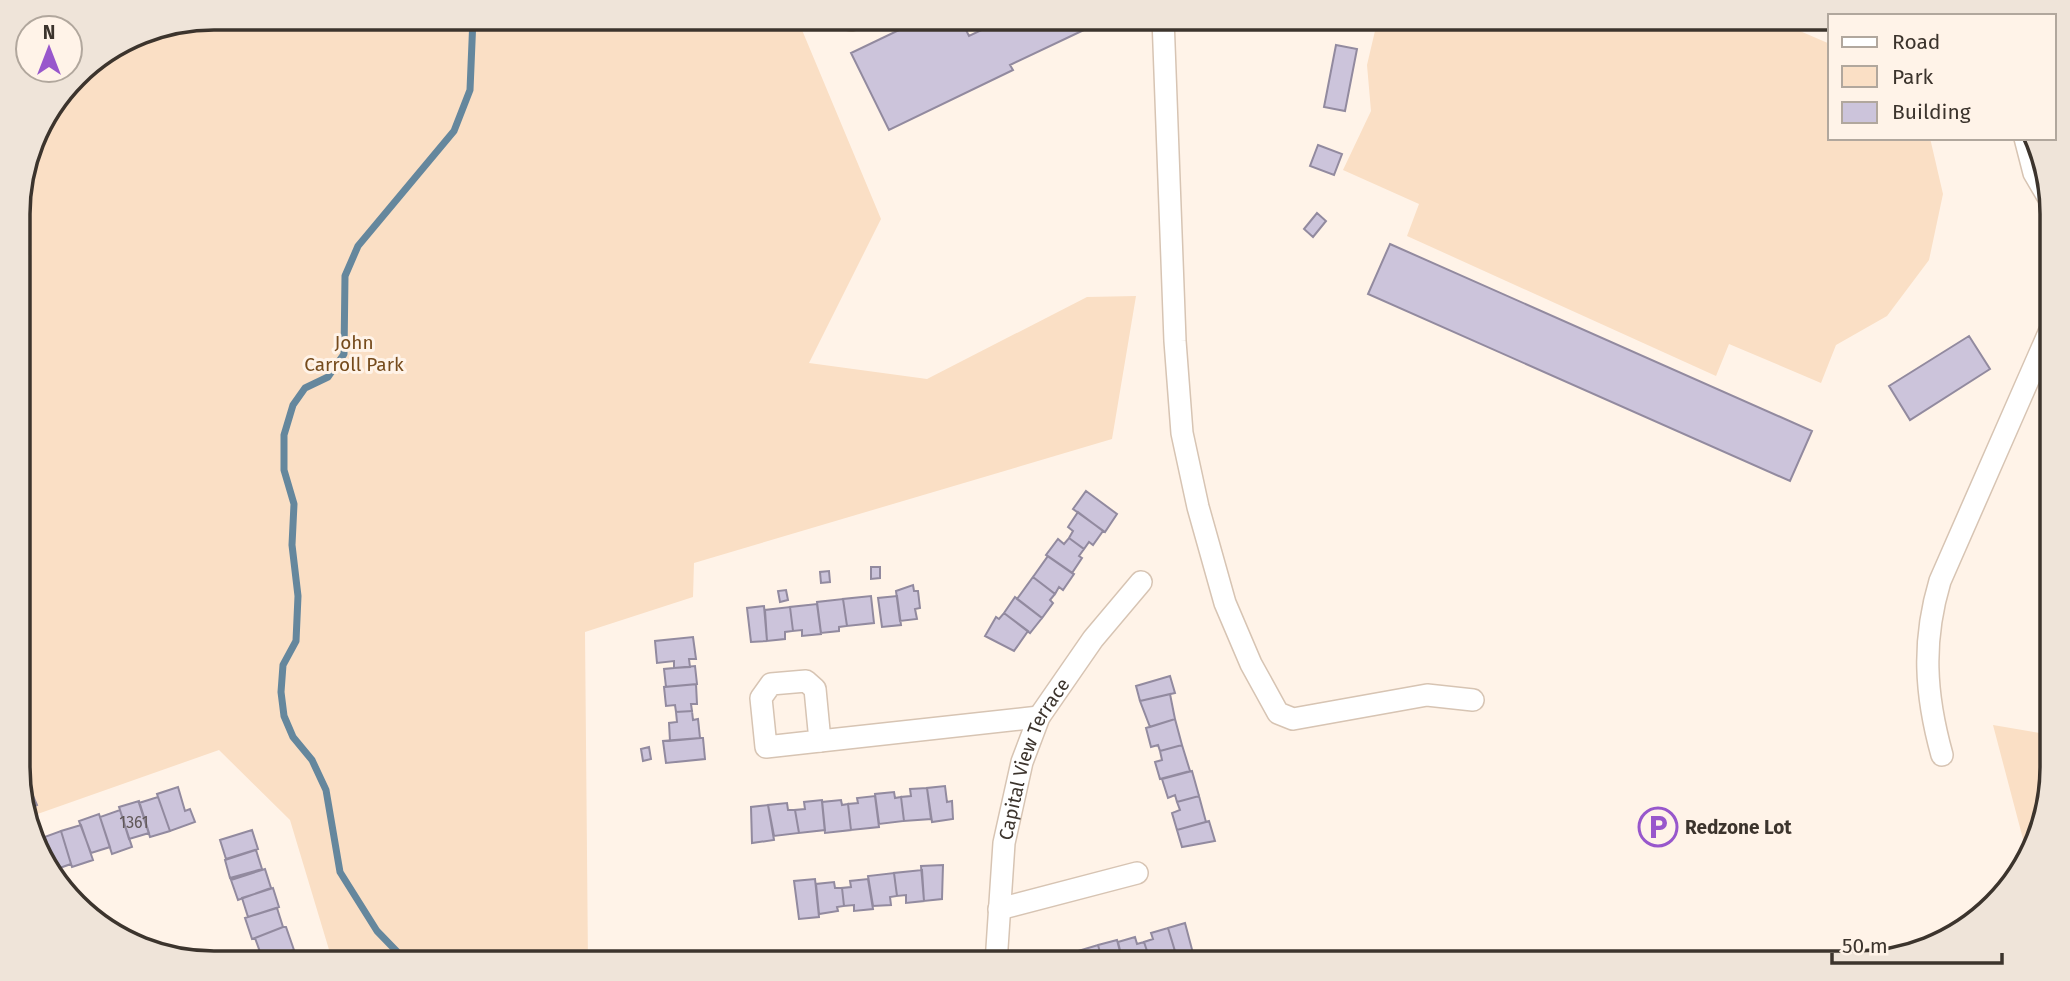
<svg xmlns="http://www.w3.org/2000/svg" width="2070" height="981" font-family="'Fira Sans',sans-serif">
<style>
.green{fill:#fadfc5}
.lines{fill:none;stroke-linecap:round;stroke-linejoin:round}
.stream{stroke:#65879d;stroke-width:7}
.building{fill:#ccc4db;stroke:#928a9f;stroke-width:2}
.minor-casing{stroke:#d7c4b3;stroke-width:24}
.minor{stroke:#fff;stroke-width:21}
.labels{text-anchor:middle;dominant-baseline:central;stroke-width:6;stroke-linejoin:round;paint-order:stroke}
.number-label{font-size:16px;fill:#605858}
.park-label{font-size:19px;fill:#764b1c;stroke:#fff3e8}
.street-label{font-size:19px;fill:#3c342d;stroke:#fff3e8}
.poi-label{font-size:19px;font-weight:bold;fill:#3c342d;stroke:#fff3e8;text-anchor:start}
.rim{fill:none;stroke:#3c342d;stroke-width:3.5}
</style>
<rect width="100%" height="100%" fill="#fff3e8"/>
<path class="green" d="M 214,18 L 797,18 L 881,219 L 809,363 L 927,379 L 1087,297 L 1136,296 L 1112,439 L 694,563 L 693,597 L 585,632 L 588,963 L 333,963 L 290,820 L 219,750 L 29,817 L 19,793 L 18,201 L 38,127 L 84,67 L 139,32 Z
M 1378,18 L 1770,18 L 1830,44 L 1830,138 L 1930,138 L 1943,194 L 1929,260 L 1887,316 L 1836,345 L 1821,383 L 1729,344 L 1716,376 L 1407,236 L 1419,204 L 1343,170 L 1371,111 L 1367,65 Z
M 1993,725 L 2040,733 L 2052,739 L 2052,767 L 2032,854 L 2028,858 Z"/>
<g class="lines">
<path class="stream" d="M 408,963 L 377,931 L 340,872 L 326,790 L 312,760 L 293,737 L 284,716 L 281,692 L 283,665 L 296,641 L 298,596 L 292,545 L 294,504 L 284,470 L 284,435 L 293,405 L 305,388 L 328,377 L 344,354 L 345,276 L 358,246 L 454,131 L 470,90 L 473,18"/>
</g>
<path class="building" d="M 924,18 L 960,18 L 969,36 L 1007,18 L 1080,18 L 1086,29 L 1010,65 L 1013,70 L 889,130 L 851,53 Z
M 1336,45 L 1357,49 L 1345,111 L 1324,107 Z
M 1318,145 L 1342,154 L 1334,175 L 1310,166 Z
M 1317,213 L 1326,221 L 1313,237 L 1304,229 Z
M 1390,244 L 1812,431 L 1790,481 L 1368,294 Z
M 1969,336 L 1990,369 L 1910,420 L 1889,386 Z
M 1086,491 L 1117,514 L 1105,532 L 1073,509 Z
M 1078,512 L 1103,531 L 1093,545 L 1089,542 L 1084,549 L 1069,538 L 1073,531 L 1068,527 Z
M 1069,538 L 1084,549 L 1079,556 L 1082,558 L 1072,573 L 1046,555 L 1058,539 L 1064,544 Z
M 1048,556 L 1074,574 L 1063,590 L 1059,587 L 1055,594 L 1033,577 Z
M 871,567 L 880,567 L 880,578 L 871,579 Z
M 829,571 L 830,582 L 821,583 L 820,572 Z
M 1033,577 L 1055,594 L 1050,600 L 1053,603 L 1042,618 L 1017,599 Z
M 913,585 L 914,591 L 918,591 L 920,608 L 915,609 L 917,619 L 900,621 L 896,591 Z
M 786,590 L 788,600 L 780,602 L 778,591 Z
M 871,596 L 874,623 L 847,626 L 843,599 Z
M 897,596 L 901,625 L 882,627 L 878,598 Z
M 1015,597 L 1042,618 L 1030,633 L 1004,613 Z
M 843,599 L 847,626 L 839,627 L 839,631 L 821,633 L 817,602 Z
M 817,604 L 821,634 L 802,636 L 802,630 L 793,631 L 790,607 Z
M 764,606 L 767,641 L 751,642 L 747,608 Z
M 790,607 L 793,631 L 785,632 L 785,639 L 767,641 L 765,610 Z
M 1004,613 L 1028,631 L 1014,651 L 985,636 L 996,617 L 999,619 Z
M 693,637 L 696,659 L 689,659 L 690,667 L 674,668 L 674,661 L 657,663 L 655,641 Z
M 695,666 L 697,684 L 666,687 L 664,669 Z
M 1170,676 L 1175,693 L 1140,701 L 1136,686 Z
M 696,684 L 697,704 L 691,704 L 692,711 L 676,712 L 675,705 L 666,706 L 664,687 Z
M 1170,694 L 1175,719 L 1150,727 L 1140,701 Z
M 692,711 L 693,720 L 698,719 L 700,738 L 670,741 L 669,723 L 677,722 L 676,712 Z
M 1175,719 L 1182,745 L 1160,751 L 1158,745 L 1151,747 L 1146,728 Z
M 700,738 L 703,738 L 705,759 L 666,763 L 663,741 Z
M 1182,745 L 1190,771 L 1160,779 L 1155,762 L 1162,760 L 1160,751 Z
M 649,747 L 651,759 L 643,761 L 641,749 Z
M 1192,771 L 1199,796 L 1177,802 L 1175,795 L 1168,798 L 1162,779 Z
M 945,786 L 947,802 L 952,801 L 953,819 L 932,822 L 927,788 Z
M 178,787 L 185,811 L 190,809 L 195,822 L 170,831 L 157,794 Z
M 927,788 L 931,819 L 904,821 L 901,797 L 911,796 L 910,789 Z
M 894,792 L 895,798 L 901,797 L 904,821 L 879,824 L 875,794 Z
M 33,796 L 37,805 L 28,809 L 25,799 Z
M 875,796 L 879,827 L 851,830 L 848,804 L 858,803 L 857,798 Z
M 1199,796 L 1206,822 L 1177,830 L 1172,813 L 1180,810 L 1177,802 Z
M 158,797 L 170,831 L 150,837 L 139,803 Z
M 822,800 L 825,830 L 799,833 L 795,810 L 805,809 L 804,802 Z
M 841,800 L 842,805 L 848,804 L 851,830 L 825,833 L 822,802 Z
M 139,801 L 149,833 L 129,839 L 119,807 Z
M 787,803 L 788,810 L 795,810 L 799,833 L 774,836 L 768,805 Z
M 768,805 L 774,840 L 752,843 L 751,807 Z
M 120,810 L 132,847 L 112,854 L 100,817 Z
M 99,814 L 110,847 L 91,853 L 79,821 Z
M 1209,821 L 1215,841 L 1182,847 L 1177,830 Z
M 81,825 L 93,860 L 72,867 L 61,831 Z
M 252,830 L 258,849 L 226,859 L 220,840 Z
M 61,831 L 71,864 L 51,871 L 39,839 Z
M 256,850 L 262,869 L 230,878 L 225,860 Z
M 943,865 L 942,899 L 924,901 L 921,866 Z
M 265,869 L 271,888 L 238,900 L 231,880 Z
M 922,870 L 924,901 L 906,903 L 906,895 L 897,896 L 894,873 Z
M 894,873 L 897,896 L 890,897 L 891,905 L 873,906 L 868,876 Z
M 815,879 L 819,917 L 799,919 L 794,881 Z
M 868,879 L 873,909 L 854,911 L 854,905 L 844,906 L 842,888 L 851,887 L 850,881 Z
M 834,882 L 835,888 L 842,888 L 844,906 L 837,907 L 838,911 L 819,914 L 816,884 Z
M 273,888 L 279,907 L 248,917 L 242,898 Z
M 277,908 L 283,927 L 252,939 L 245,918 Z
M 1185,923 L 1194,957 L 1178,961 L 1168,928 Z
M 283,927 L 286,927 L 294,950 L 263,960 L 255,938 Z
M 1168,928 L 1177,958 L 1151,963 L 1144,942 L 1153,939 L 1151,933 Z
M 1135,937 L 1137,944 L 1144,942 L 1151,963 L 1123,963 L 1118,942 Z
M 1117,940 L 1123,963 L 1103,963 L 1098,945 Z
M 1098,945 L 1103,963 L 1078,963 L 1075,952 Z"/>
<g class="lines">
<defs>
<g id="minor">
<path d="M 850,18 L 851,20 L 856,18"/>
<path d="M 1163,18 L 1175,341 L 1182,433 L 1198,507 L 1225,603 L 1251,664 L 1278,713 L 1293,719 L 1427,695 L 1473,700"/>
<path d="M 2025,138 L 2034,173 L 2051,202"/>
<path d="M 806,681 L 815,689 L 820,741 L 766,747 L 761,698 L 771,684 Z"/>
<path d="M 820,741 L 1039,717"/>
<path d="M 1942,755 C 1925,694 1922,641 1940,581 L 2051,328"/>
<path d="M 999,909 L 1137,873"/>
<path id="s1" d="M 996,963 L 1004,843 L 1022,762 L 1039,717 L 1093,639 L 1141,582"/>
</g>
</defs>
<use href="#minor" class="minor-casing"/>
<use href="#minor" class="minor"/>
</g>
<defs>
<symbol id="parking-ring" viewBox="-11 -11 22 22"><circle r="9.5" fill="#fff3e8" stroke="#9857cc" stroke-width="1.5"/><path d="M-3.5-5.5H1a3.5 3.5 0 0 1 0 7H-1V5.5H-3.5ZM-1-3.4V-.6H.8a1.4 1.4 0 0 0 0-2.8Z" fill="#9857cc"/></symbol>
</defs>
<g fill-rule="evenodd">
<use href="#parking-ring" x="1636" y="805" width="44" height="44"/>
</g>
<g class="labels">
<g class="number-label">
<text x="134" y="822">1361</text>
</g>
<g class="park-label">
<text x="354" y="342">John<tspan x="354" dy="22">Carroll Park</tspan></text>
</g>
<g class="street-label">
<text stroke="none"><textPath href="#s1" startOffset="210">Capital View Terrace</textPath></text>
</g>
<g class="poi-label">
<text x="1685" y="827">Redzone Lot</text>
</g>
</g>
<path d="M0 0H2070V981H0ZM214 30H1856A184 184 0 0 1 2040 214V767A184 184 0 0 1 1856 951H214A184 184 0 0 1 30 767V214A184 184 0 0 1 214 30Z" fill="#efe4d9" fill-rule="evenodd"/>
<path class="rim" d="M214 30H1856A184 184 0 0 1 2040 214V767A184 184 0 0 1 1856 951H214A184 184 0 0 1 30 767V214A184 184 0 0 1 214 30Z"/>
<rect x="1828" y="14" width="228" height="126" fill="#fff3e8" stroke="#b1a79d" stroke-width="2"/>
<rect x="1842" y="37" width="35" height="10" fill="#ffffff" stroke="#b1a79d" stroke-width="2"/>
<text x="1892" y="49" font-size="21" fill="#3c342d">Road</text>
<rect x="1842" y="66" width="35" height="21" fill="#fadfc5" stroke="#b1a79d" stroke-width="2"/>
<text x="1892" y="84" font-size="21" fill="#3c342d">Park</text>
<rect x="1842" y="102" width="35" height="21" fill="#ccc4db" stroke="#b1a79d" stroke-width="2"/>
<text x="1892" y="119" font-size="21" fill="#3c342d">Building</text>
<g transform="translate(49 49)"><circle r="33" fill="#fff3e8" stroke="#b1a79d" stroke-width="2"/>
<path d="M0-5L12 26L0 18L-12 26Z" fill="#9857cc"/>
<text y="-10" font-size="19" font-weight="bold" text-anchor="middle" fill="#3c342d">N</text>
</g>
<path d="M1832 953v10h170v-10" fill="none" stroke="#3c342d" stroke-width="3.5"/>
<text x="1842" y="953" font-size="21" fill="#3c342d" stroke="#fff3e8" stroke-width="5" paint-order="stroke">50 m</text>
</svg>
